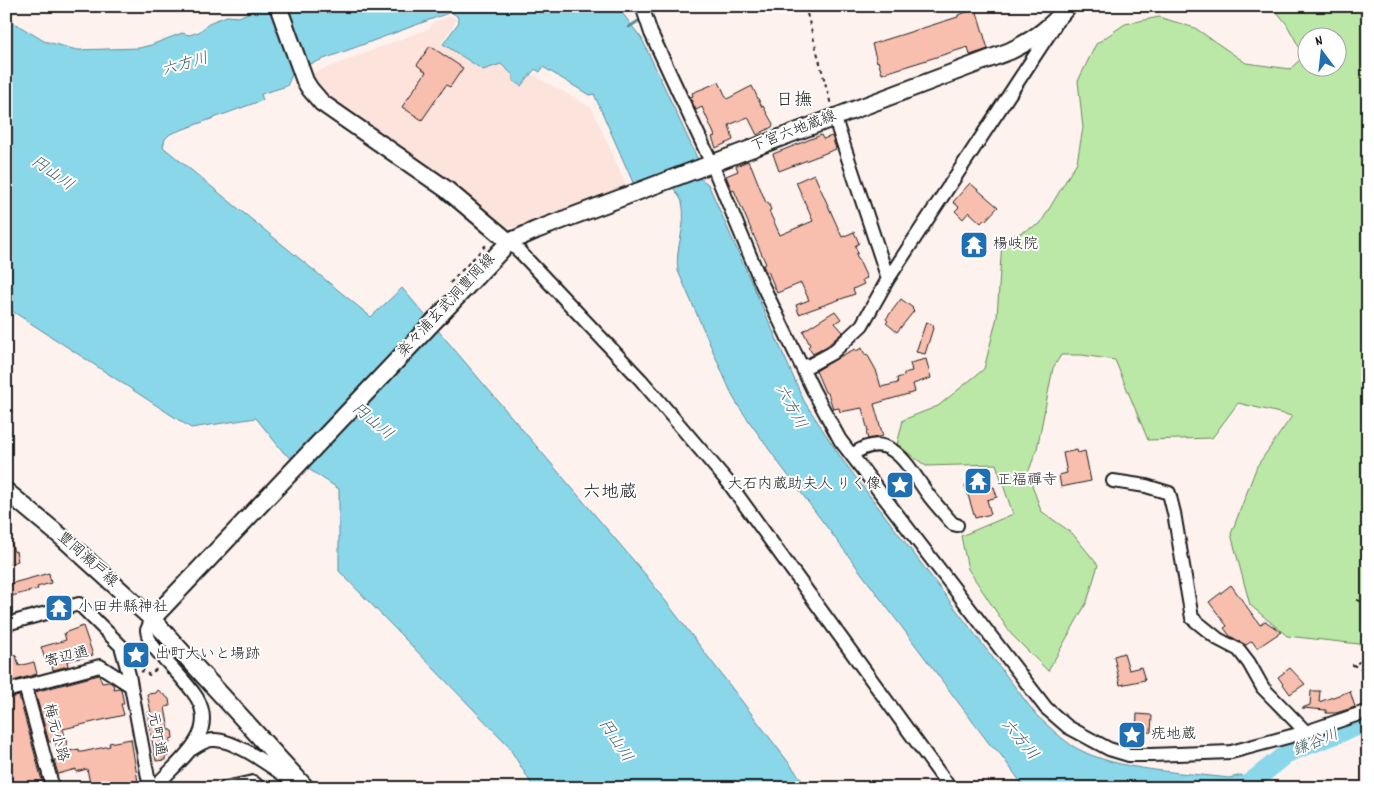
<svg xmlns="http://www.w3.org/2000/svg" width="1374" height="794" font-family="Dekko,'Klee One',sans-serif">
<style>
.built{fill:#fce3dc}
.green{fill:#bbe8a6;stroke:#6c8261;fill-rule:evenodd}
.water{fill:#8ad7ea;stroke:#5e8c98}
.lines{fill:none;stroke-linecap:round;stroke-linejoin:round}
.stream{stroke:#5e8c98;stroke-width:3}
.river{stroke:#8ad7ea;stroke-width:20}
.building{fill:#f8bfae;stroke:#1c1c1c}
.minor-casing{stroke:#1c1c1c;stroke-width:16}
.major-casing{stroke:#1c1c1c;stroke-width:20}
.path{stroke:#1c1c1c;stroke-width:2;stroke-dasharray:4 4;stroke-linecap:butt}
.minor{stroke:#fff;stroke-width:12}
.major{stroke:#fff;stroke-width:16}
.labels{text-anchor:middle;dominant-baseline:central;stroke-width:4;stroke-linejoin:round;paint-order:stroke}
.street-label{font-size:15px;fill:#1c1c1c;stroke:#fff}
.poi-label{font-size:15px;fill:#1c1c1c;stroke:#fff;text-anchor:start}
.water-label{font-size:16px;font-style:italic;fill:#425d64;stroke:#fff}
.quarter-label{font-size:18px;fill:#1c1c1c;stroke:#fff}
</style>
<rect width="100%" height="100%" fill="#fef2ef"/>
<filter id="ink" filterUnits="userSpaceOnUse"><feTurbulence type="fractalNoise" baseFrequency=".02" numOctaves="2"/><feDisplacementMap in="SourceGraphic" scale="10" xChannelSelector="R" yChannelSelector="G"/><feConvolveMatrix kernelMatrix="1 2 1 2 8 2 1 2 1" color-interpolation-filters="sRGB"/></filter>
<g filter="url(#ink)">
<path class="built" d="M 450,16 L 455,17 L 456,21 L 441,43 L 482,71 L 502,64 L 512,75 L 513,82 L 521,86 L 531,74 L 592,108 L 628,190 L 528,227 L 506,227 L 497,223 L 330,102 L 315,84 L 311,74 L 430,28 L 432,23 Z"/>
<path class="green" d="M 1272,6 L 1368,6 L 1368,640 L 1359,644 L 1287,636 L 1250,605 L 1231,534 L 1257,466 L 1292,416 L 1238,403 L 1212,438 L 1148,440 L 1115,360 L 1082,355 L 1061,355 L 1053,368 L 1037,449 L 1028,473 L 1041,511 L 1072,533 L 1098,565 L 1087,602 L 1048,671 L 1011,634 L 968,569 L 961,536 L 1013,514 L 996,464 L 926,466 L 897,445 L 903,420 L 938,406 L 984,369 L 997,317 L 1002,241 L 1040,224 L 1077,162 L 1083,128 L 1078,81 L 1096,44 L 1125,24 L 1159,17 L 1195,28 L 1246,63 L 1290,69 L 1304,56 L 1286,23 ZM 1306,38 L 1336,38 L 1336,68 L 1306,68 Z"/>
<path class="water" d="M 274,6 L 617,6 L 642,39 L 699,162 L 695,175 L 708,184 L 804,401 L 841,458 L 1037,716 C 1049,726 1062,740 1076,748 C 1118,771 1181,772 1229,778 L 1242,775 L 1242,788 L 1025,788 L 998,751 L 991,746 L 778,462 L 739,407 L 733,397 L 678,271 C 674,248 688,226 682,202 C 680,197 675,190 671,185 L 635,187 L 594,94 L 589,95 L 543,67 L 540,72 L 535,69 L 521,86 L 513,81 L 513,75 L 501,64 L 483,70 L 443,44 L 459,22 L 457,16 L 451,12 L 294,70 L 287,86 L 261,94 L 263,100 L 170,134 L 165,139 L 163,147 L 371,317 L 402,288 L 645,574 L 808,788 L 534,788 L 507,744 L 339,571 L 339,489 L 284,453 L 256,418 L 191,428 L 6,307 L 6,18 L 44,41 L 77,50 L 139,48 L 151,45 L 182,33 L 189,35 L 199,32 L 211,22 L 227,16 L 239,17 L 254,10 Z"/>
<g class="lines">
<path class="stream" d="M 648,15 L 665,6
M 629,27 L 643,18"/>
<path class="river" d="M 1244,788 L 1289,752 L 1368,722"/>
</g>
<path class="building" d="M 976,9 L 988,49 L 970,55 L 968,47 L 882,74 L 878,61 L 877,62 L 872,44 L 958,17 L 958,15 Z
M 430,46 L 463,68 L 450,87 L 446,85 L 422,120 L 402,107 L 426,72 L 417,65 Z
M 719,82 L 727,99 L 752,86 L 762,107 L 763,106 L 773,124 L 772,127 L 757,135 L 748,117 L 729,125 L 733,140 L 716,148 L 712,137 L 715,136 L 702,107 L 696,110 L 690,97 L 693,96 L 692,93 Z
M 821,135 L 823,139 L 832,136 L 836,149 L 779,171 L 773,154 Z
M 748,161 L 750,166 L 751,165 L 766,203 L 768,202 L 771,210 L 769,211 L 780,235 L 813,221 L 796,182 L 814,174 L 842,237 L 854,232 L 859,243 L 855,246 L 858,253 L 856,254 L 867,278 L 862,280 L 864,284 L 853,289 L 855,294 L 799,314 L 796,305 L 809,300 L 801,283 L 777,293 L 768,271 L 766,272 L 763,265 L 766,264 L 734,190 L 732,191 L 726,176 L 738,171 L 736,166 Z
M 970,183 L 998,207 L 985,221 L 984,220 L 981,223 L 969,212 L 963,219 L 955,211 L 959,207 L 953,202 Z
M 901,299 L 913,308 L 912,309 L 914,311 L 897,332 L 886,323 L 888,321 L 886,319 Z
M 835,311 L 841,319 L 835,323 L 843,332 L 827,346 L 813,354 L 808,347 L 810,345 L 803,331 Z
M 926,322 L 934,325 L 925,354 L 916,352 Z
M 862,348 L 865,355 L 867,354 L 876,370 L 881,387 L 898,383 L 897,378 L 904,376 L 904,373 L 912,371 L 910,363 L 926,359 L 931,378 L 913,384 L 915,392 L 874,404 L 883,436 L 868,439 L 866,432 L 868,431 L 862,408 L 840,412 L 839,408 L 833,409 L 828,393 L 825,392 L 816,371 L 841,356 L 855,349 L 856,351 Z
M 1077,450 L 1078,453 L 1085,451 L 1091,481 L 1061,487 L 1059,475 L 1067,473 L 1063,453 Z
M 986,473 L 990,488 L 994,487 L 997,497 L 987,500 L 991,514 L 975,518 L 965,485 L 968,484 L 967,478 Z
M 9,534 L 14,552 L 16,551 L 18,561 L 6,565 L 6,535 Z
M 49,573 L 51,583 L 37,587 L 38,589 L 8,597 L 6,596 L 6,585 Z
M 1231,585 L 1260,625 L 1265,621 L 1281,632 L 1257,648 L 1252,641 L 1246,645 L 1230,636 L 1224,628 L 1227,626 L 1209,602 Z
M 83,626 L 93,655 L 67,661 L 68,666 L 53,670 L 50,657 L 45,659 L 41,647 L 66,640 L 64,633 Z
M 1124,653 L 1129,670 L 1141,667 L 1145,680 L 1120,685 L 1114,656 Z
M 16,655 L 19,666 L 34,662 L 37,674 L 6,683 L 6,657 Z
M 1290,668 L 1305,684 L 1290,694 L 1278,677 Z
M 99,675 L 102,683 L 109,682 L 113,684 L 114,689 L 119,688 L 121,689 L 124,704 L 121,704 L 124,715 L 63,729 L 69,751 L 79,749 L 79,752 L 82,752 L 110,746 L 109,743 L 131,739 L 139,788 L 91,788 L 87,769 L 76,772 L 76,769 L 58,774 L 54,760 L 60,759 L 55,741 L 49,742 L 35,692 Z
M 158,690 L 169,699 L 170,706 L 165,707 L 169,730 L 172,730 L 173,738 L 170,739 L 170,742 L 167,743 L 168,756 L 165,757 L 165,760 L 156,761 L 147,713 L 151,712 L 147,694 L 156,693 Z
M 1311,691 L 1320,691 L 1319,702 L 1350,691 L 1355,707 L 1336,713 L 1326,713 L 1326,710 L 1302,708 L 1310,705 Z
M 19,696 L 44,788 L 6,788 L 6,699 Z
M 1137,714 L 1150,715 L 1152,716 L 1151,732 L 1136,733 Z"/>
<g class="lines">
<defs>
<path id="minor" d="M 642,6 L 651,33 L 712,164 L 761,282 L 813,390 L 840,440 L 1046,708 L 1068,727 L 1109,749 L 1129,755 L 1151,755 L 1231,752 L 1306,732 L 1368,711
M 834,116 L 888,279
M 509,242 L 521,253 L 641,380 L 728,482 L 950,788
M 802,366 L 810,365 L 832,353 L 862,325 L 888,279 L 1055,25
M 852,455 C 892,425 910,471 930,497 C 937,506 945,515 953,524 L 957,525
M 1113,481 L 1146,486 L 1169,493 L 1174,513 L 1192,618 L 1218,639 L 1239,650 L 1249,663 L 1263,688 L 1306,732
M 152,619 L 147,630 C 148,643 158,652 167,662 C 177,673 189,685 197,698 C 219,736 175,763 154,788
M 10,623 L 79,604 L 121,646 L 129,675 L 150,788
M 25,686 L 53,788
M 6,691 L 100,666 L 131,686
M 192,749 C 198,745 206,740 213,740 C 235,738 278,772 297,784
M 225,788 L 253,782 L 260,788"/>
<path id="major" d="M 278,6 L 305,81 L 310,89 L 322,103 L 446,189 L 509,242
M 6,491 L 64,539 L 152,619 L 306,788
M 152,619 L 509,242 L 536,230 L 1010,51 C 1035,39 1050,28 1068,6"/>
</defs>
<use href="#minor" class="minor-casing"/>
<use href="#major" class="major-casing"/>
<path class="path" d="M 805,6 L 831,105
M 450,283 L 488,243
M 1357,600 L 1368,604
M 1368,658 L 1353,665 L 1368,672
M 141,672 L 144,670 L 149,675 L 158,668"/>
<use href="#minor" class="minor"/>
<use href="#major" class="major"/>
</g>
</g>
<defs>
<symbol id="temple-square" viewBox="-11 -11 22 22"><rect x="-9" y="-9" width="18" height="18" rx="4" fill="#1f6fb2" stroke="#fff"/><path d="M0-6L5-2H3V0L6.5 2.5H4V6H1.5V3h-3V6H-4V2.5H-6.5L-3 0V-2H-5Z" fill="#fff"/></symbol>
<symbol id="sight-square" viewBox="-11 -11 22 22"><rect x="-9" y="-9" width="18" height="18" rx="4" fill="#1f6fb2" stroke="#fff"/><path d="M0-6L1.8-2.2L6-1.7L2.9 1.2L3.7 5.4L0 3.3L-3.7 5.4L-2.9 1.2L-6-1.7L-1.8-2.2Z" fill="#fff"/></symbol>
</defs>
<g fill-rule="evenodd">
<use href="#temple-square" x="958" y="229" width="32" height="32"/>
<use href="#temple-square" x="962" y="465" width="32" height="32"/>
<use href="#sight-square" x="884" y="469" width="32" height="32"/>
<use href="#temple-square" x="43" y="592" width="32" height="32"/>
<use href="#sight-square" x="120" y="639" width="32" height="32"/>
<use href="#sight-square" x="1116" y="719" width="32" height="32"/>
</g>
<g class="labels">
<g class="street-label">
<text transform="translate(794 132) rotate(-21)">下宮六地蔵線</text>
<text transform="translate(447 306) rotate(-47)">楽々浦玄武洞豊岡線</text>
<text transform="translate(87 560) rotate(42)">豊岡瀬戸線</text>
<text transform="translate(67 658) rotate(-15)">寄辺通</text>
<text transform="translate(55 733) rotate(75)">梅元小路</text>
<text transform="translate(156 734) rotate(79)">元町通</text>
</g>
<g class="poi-label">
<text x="993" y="245">楊岐院</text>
<text x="997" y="481">正福禪寺</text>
<text x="881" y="485" text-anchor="end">大石内蔵助夫人 りく像</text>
<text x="78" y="608">小田井縣神社</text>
<text x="155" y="655">出町大いと場跡</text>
<text x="1151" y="735">疣地蔵</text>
</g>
<g class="water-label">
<text transform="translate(185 65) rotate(-16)">六方川</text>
<text transform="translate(52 174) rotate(35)">円山川</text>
<text transform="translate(790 407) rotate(62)">六方川</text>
<text transform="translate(372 422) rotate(40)">円山川</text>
<text transform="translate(1019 740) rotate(50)">六方川</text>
<text transform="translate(615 741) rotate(57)">円山川</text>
<text transform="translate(1316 743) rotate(-22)">鎌谷川</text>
</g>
<g class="quarter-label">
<text x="794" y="101">日撫</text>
<text x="610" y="493">六地蔵</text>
</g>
</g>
<rect width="1374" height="794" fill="none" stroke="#fff" stroke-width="25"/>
<rect x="12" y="12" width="1349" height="769" fill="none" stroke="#1c1c1c" stroke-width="2" filter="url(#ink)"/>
<g transform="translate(1322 52) rotate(345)"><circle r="24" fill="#ffffff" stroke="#a4a4a4"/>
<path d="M0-4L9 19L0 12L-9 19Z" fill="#1f6fb2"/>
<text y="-8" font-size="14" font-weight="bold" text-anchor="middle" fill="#1c1c1c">N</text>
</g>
</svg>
